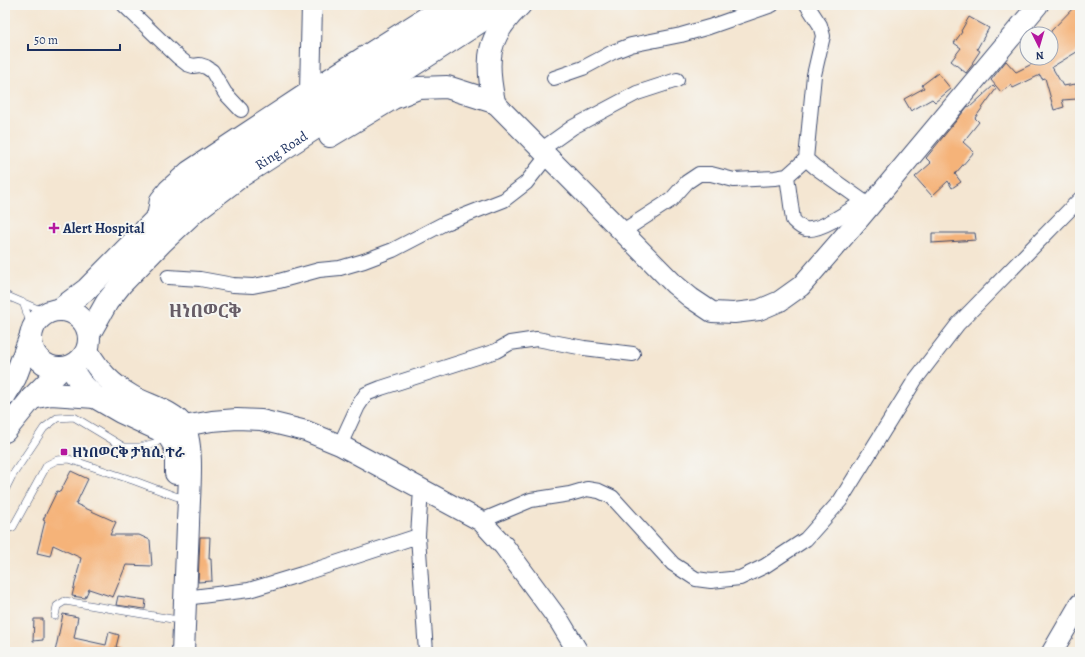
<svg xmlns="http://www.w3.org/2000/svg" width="1085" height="657" font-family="Alegreya,'Noto Serif Ethiopic',serif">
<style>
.building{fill:#f5b379}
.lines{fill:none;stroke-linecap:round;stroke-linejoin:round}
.lane-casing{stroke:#3c4a6f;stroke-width:8}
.street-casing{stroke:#3c4a6f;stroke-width:16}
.secondary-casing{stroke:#3c4a6f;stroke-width:22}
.primary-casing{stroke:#3c4a6f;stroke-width:24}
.highway-casing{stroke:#3c4a6f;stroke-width:24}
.lane{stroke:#fff;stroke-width:7}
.street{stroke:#fff;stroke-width:14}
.secondary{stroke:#fff;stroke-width:20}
.primary{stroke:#fff;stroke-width:22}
.highway{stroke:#fff;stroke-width:22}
.poi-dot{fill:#b5179e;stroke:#f6f6f2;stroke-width:1.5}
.labels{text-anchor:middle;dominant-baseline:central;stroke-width:4;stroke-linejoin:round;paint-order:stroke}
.street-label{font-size:14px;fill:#1b2f5e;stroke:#f6f6f2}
.poi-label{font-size:14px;font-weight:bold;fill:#1b2f5e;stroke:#f6f6f2;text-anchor:start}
.district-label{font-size:18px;font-weight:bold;fill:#675d67;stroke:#f6f6f2}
</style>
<rect width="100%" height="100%" fill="#f6f6f2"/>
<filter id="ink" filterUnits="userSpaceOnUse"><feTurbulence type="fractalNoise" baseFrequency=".025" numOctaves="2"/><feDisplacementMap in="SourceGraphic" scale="8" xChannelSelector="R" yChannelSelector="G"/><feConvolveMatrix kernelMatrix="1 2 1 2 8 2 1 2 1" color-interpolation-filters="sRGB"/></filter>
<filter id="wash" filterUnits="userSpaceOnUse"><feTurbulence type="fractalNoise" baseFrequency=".012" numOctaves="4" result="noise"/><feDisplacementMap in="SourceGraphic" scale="16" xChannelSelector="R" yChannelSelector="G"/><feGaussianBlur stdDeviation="0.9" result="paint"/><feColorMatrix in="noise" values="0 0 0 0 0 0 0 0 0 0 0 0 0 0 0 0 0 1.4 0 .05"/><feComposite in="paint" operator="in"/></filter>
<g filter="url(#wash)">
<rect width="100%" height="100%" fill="#f4e6d2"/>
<g id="blocks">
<path class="building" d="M 1076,5 L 1080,5 L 1080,50 L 1052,67 L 1063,86 L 1076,84 L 1077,99 L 1062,100 L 1064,107 L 1054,110 L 1045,78 L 1042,79 L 1040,75 L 1013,88 L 1011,85 L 1001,92 L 991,80 L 1006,61 L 1016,72 L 1032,64 L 1029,58 L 1051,58 L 1051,31 Z
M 969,17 L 989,28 L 977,49 L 980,51 L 972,63 L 973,64 L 966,73 L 951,61 L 961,48 L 954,43 L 962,32 L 961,31 Z
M 938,73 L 951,89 L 935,102 L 932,99 L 911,111 L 904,99 L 924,88 L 922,85 Z
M 993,86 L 996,89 L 975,118 L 979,122 L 963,142 L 974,152 L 955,174 L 961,182 L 952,188 L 948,181 L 932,196 L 915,177 L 931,163 L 926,158 L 968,106 L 970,107 Z
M 932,233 L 975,233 L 976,240 L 932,243 Z
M 71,471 L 88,479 L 76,504 L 116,522 L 110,535 L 139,535 L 150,540 L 152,566 L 126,565 L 113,597 L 89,589 L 85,598 L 72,596 L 81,558 L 53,545 L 50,556 L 37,553 L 45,521 L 43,520 L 57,491 L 60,492 Z
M 200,537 L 210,537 L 209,559 L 211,559 L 212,581 L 198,582 Z
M 118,596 L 146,600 L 145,609 L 116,605 Z
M 63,614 L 78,617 L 74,638 L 106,645 L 109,632 L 119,635 L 116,647 L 120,648 L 119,652 L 55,652 Z
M 34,619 L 43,619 L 43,640 L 33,641 Z"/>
</g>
</g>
<g filter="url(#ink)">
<use href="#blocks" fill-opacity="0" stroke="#3c4a6f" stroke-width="1"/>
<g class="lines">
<defs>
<path id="lane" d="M 5,295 L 47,313
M 23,302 L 32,328
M 5,490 L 12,476 L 44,428 L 57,418 L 74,417 L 124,447 L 140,447 L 155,443 L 164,437
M 5,530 L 13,527 L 47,465 L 57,460 L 69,459 L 135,481 L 175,496 L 188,499
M 55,616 L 57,606 L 65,601 L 172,619"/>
<path id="street" d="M 124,5 L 178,57 L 187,64 L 193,66 L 200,65 L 206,67 L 212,71 L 225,93 L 241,110
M 554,78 L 583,68 L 613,52 L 631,45 L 681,35 L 709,27 L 772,5
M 542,149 L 573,127 L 618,103 L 637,93 L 677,80
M 806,159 L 815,167 L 870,206
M 787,176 L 793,220 C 797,224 800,228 806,229 C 822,231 850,210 863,201
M 623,231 L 671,200 L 687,182 L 699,174 L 711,174 L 734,180 L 775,178 L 787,176 L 806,159 L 814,75 L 823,36 L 820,25 L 807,5
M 168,277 L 200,279 L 233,285 L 253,286 L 279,281 L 319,270 L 340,268 L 364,261 L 393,250 L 445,223 L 504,200 L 526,183 L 548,155
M 340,445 L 358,406 L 366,394 L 381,388 L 496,351 L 510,343 L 537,339 L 584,348 L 633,354
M 421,489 L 418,536 L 426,652
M 481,521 L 531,500 L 570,494 L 587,489 L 599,491 L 612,497 L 673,564 L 696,579 L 711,581 L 740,578 L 765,566 L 806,539 L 840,501 L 915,380 L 958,324 L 1080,199
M 185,598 L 249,590 L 302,574 L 418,536"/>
<path id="secondary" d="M 310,91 L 312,5
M 494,102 L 674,284 L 691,298 L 712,312 L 734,313 L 759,310 L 780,301 L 801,286 L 860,218 L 1038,5
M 157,218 L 160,200 L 168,190 L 189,171 L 310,91 L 445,5
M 169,434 L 184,426 L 212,421 L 237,419 L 261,420 L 306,431 L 340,445 L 481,521 L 504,546 L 560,622 L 578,652
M 1052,652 L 1080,604"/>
<path id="primary" d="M 87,351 C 100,372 109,383 131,396 C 146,405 173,411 183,426 C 195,442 188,503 188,525 C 186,567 185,610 183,652
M 70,367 L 81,383 L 95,397 L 121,412 L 160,430 L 168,435 L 176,448 L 176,473"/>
<g id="highway">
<path d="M 494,102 C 485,59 487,36 520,5"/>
<path d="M 330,136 L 393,98 L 418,88 L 447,87 L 494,102"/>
<circle cx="60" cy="339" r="29"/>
<path d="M 59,310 L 87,289 L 157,218 L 180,199 L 227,165 L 472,5"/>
<path id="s1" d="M 89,334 L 107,302 L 122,283 L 161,243 L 195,211 L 241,176 L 506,5"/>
<path d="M 5,395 L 15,378 L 30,338"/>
<path d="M 32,398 L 51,394 L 95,397"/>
<path d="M 5,431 L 32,398 L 61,369"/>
</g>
</defs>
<use href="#lane" class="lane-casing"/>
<use href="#street" class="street-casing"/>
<use href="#secondary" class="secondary-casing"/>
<use href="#primary" class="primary-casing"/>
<use href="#highway" class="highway-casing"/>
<use href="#lane" class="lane"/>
<use href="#street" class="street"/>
<use href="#secondary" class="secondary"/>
<use href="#primary" class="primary"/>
<use href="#highway" class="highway"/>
</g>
</g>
<g class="poi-dot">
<path d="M52 222h4v4h4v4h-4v4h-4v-4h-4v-4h4z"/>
<rect x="60" y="448" width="8" height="8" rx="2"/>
</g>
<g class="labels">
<g class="street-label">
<text stroke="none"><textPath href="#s1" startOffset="269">Ring Road</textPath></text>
</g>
<g class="poi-label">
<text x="63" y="228">Alert Hospital</text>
<text x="72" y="452">ዘነበወርቅ ታክሲ ተራ</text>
</g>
<g class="district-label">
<text x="205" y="311">ዘነበወርቅ</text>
</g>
</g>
<rect width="1085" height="657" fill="none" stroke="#f6f6f2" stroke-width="20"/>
<g transform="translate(1039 46) rotate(175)"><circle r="19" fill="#f6f6f2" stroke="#9ea6b7"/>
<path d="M0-3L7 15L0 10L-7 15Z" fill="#b5179e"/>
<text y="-6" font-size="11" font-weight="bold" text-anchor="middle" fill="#1b2f5e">N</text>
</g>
<path d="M28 44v6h92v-6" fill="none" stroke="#1b2f5e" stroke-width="2"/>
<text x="34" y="44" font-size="12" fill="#1b2f5e" stroke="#f6f6f2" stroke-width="3" paint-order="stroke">50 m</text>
</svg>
